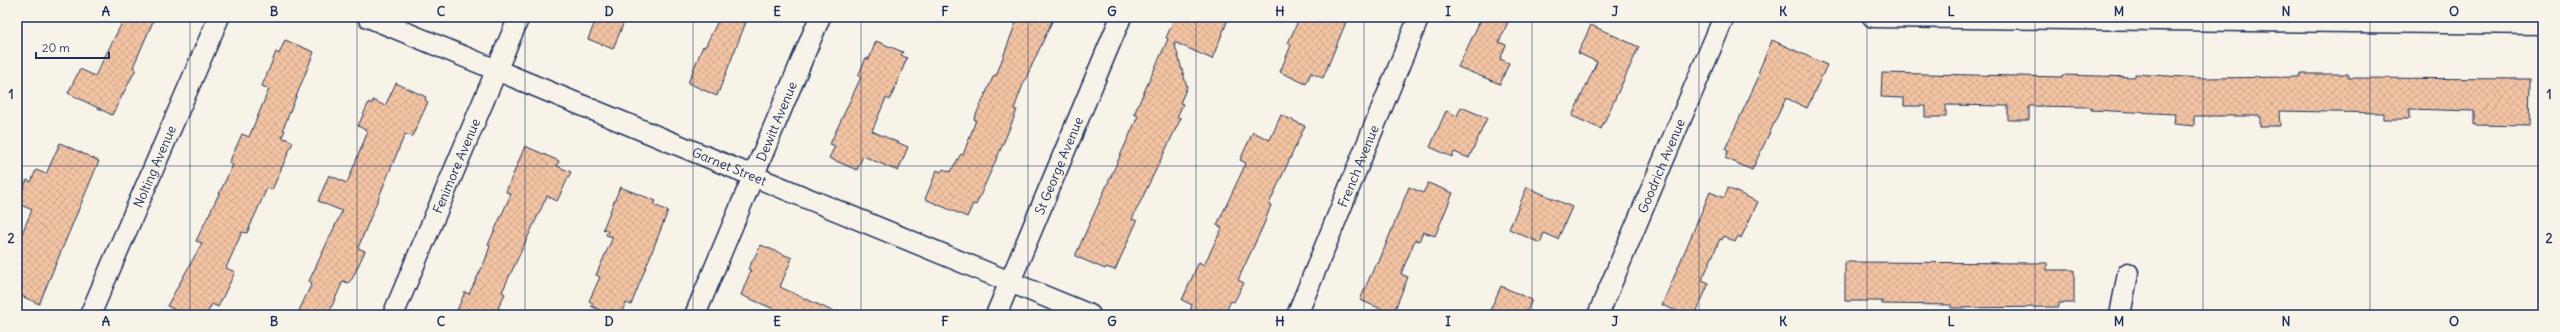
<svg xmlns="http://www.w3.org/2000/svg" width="2560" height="332" font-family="Delius,sans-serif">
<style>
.building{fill:url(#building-cross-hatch);stroke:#1b2f5e}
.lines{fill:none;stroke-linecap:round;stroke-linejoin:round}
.street-casing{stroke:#1b2f5e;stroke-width:23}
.street{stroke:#f7f3e8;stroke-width:20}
.grid{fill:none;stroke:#1b2f5e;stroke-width:1;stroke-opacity:0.55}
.labels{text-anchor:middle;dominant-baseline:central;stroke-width:3.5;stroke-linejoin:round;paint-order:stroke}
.street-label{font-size:13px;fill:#1b2f5e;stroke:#f7f3e8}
.neatline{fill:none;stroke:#1b2f5e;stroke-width:1.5}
.grid-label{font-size:13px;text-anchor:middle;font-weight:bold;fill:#1b2f5e}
</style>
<defs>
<pattern id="building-cross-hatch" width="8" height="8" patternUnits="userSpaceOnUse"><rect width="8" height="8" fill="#f3c4a3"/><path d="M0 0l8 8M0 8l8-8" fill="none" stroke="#d0a98f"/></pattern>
</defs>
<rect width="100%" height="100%" fill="#f7f3e8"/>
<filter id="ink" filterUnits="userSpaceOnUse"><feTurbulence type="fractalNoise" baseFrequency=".025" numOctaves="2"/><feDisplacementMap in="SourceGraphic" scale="8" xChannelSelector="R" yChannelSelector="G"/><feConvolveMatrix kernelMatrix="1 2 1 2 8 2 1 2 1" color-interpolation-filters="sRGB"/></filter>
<g filter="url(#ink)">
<path class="building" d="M 125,17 L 155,17 L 133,67 L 136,69 L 112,115 L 68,93 L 80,69 L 95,76 Z
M 597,17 L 626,17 L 613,49 L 588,39 Z
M 720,17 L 748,17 L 717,96 L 688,83 L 703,46 L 705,47 Z
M 1018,17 L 1054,17 L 1022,87 L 1014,109 L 1017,110 L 1006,137 L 976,205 L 973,204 L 967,217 L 925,199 L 937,170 L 941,172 L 943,169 L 950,172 L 961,154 L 963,155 L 976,120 L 974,119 L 994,75 L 996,76 Z
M 1175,17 L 1229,17 L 1212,59 L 1174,42 L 1187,87 L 1180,103 L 1183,104 L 1177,117 L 1181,118 L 1132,219 L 1137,221 L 1115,270 L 1106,267 L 1105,269 L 1075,256 L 1138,116 L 1134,114 L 1168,39 L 1166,38 Z
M 1300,17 L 1348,17 L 1323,78 L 1311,73 L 1306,84 L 1280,72 L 1291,45 L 1288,43 Z
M 1482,17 L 1497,17 L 1508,22 L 1499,42 L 1506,45 L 1500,59 L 1509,63 L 1500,84 L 1458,67 Z
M 1591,25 L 1639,47 L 1601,129 L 1572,116 L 1597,62 L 1578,53 Z
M 285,40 L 314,52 L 283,129 L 285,130 L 282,137 L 293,142 L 272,190 L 267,188 L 247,233 L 242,232 L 226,268 L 235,272 L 218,307 L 212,304 L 206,315 L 185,315 L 167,306 L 202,243 L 196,241 L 233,165 L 229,163 L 242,134 L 249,137 L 269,89 L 262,86 L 276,52 L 279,54 Z
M 1772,40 L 1827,65 L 1807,108 L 1786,98 L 1752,170 L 1725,158 L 1728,151 L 1725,149 L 1760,74 L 1758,73 Z
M 876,41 L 903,52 L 901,55 L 907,58 L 890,100 L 886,98 L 872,131 L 908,147 L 898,171 L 863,156 L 857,170 L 829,158 L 835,146 L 830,144 L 861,77 L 858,76 L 866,58 L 869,59 Z
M 1882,73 L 2062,77 L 2062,75 L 2135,77 L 2135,74 L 2201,78 L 2300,77 L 2300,74 L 2348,74 L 2348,78 L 2530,79 L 2529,126 L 2474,125 L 2474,111 L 2409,109 L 2409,119 L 2383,119 L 2383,113 L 2279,111 L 2280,126 L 2260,126 L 2260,116 L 2194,116 L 2194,126 L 2174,124 L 2175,114 L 2091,110 L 2091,107 L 2029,106 L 2029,120 L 2008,120 L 2008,106 L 1946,105 L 1946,117 L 1925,117 L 1925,106 L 1904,106 L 1904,98 L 1881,97 Z
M 396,83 L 426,97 L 425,100 L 428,102 L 412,137 L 405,134 L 390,170 L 358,248 L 365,251 L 352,279 L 348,283 L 343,281 L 328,315 L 297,315 L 312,283 L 309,281 L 342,211 L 318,201 L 329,175 L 347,183 L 368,131 L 358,126 L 369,102 L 372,104 L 373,100 L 385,106 Z
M 1461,107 L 1487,118 L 1469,158 L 1454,152 L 1452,157 L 1430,147 L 1446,111 L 1457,116 Z
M 1281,115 L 1305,126 L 1269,204 L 1271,205 L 1264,224 L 1238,280 L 1244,283 L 1234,302 L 1231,301 L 1224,315 L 1189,315 L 1192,305 L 1182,300 L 1199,262 L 1204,265 L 1222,228 L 1217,225 L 1246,163 L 1240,160 L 1253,132 L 1270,140 Z
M 60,143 L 99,161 L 39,304 L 17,294 L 17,245 L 32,210 L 17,203 L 27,180 L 31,182 L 36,170 L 46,174 Z
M 525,146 L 559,161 L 557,166 L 571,172 L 557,201 L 547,196 L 502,292 L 505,294 L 498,308 L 512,315 L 455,315 L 465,292 L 469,294 L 485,261 L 490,246 L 488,245 L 511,194 L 506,192 L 507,189 Z
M 1428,183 L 1453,193 L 1435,236 L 1423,232 L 1419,241 L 1415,240 L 1401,274 L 1408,277 L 1393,314 L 1360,300 L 1376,263 L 1378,264 L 1409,187 L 1423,193 Z
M 620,187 L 656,201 L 654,205 L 668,211 L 631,305 L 626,303 L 620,315 L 597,315 L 600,310 L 591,306 L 593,303 L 589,301 L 600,277 L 596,275 L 613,237 L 606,235 L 608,231 L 603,229 Z
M 1527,187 L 1572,207 L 1558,239 L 1544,233 L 1540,243 L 1509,229 Z
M 1728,188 L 1758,202 L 1741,238 L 1738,236 L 1735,242 L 1724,236 L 1722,240 L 1720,239 L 1702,280 L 1709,283 L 1695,315 L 1686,315 L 1662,305 L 1710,192 L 1724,198 Z
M 761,245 L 792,258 L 780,287 L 841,315 L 788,315 L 741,295 L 751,270 L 748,269 Z
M 1845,262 L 2047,263 L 2047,270 L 2074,270 L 2074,303 L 2059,303 L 2059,307 L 1951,308 L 1951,305 L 1882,304 L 1882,301 L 1845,301 Z
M 1501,286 L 1532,300 L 1525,315 L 1488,315 Z"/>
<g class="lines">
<defs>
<g id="street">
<path id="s1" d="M 368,17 L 1090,315"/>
<path d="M 1873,17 L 2543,24"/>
<path id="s2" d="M 90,315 L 219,17"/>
<path id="s3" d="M 393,315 L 519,17"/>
<path id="s4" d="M 695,315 L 820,17"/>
<path id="s5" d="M 996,315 L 1121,17"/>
<path id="s6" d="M 1297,315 L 1419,17"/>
<path id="s7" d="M 1598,315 L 1724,17"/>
<path d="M 2120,315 L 2128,273"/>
</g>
</defs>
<use href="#street" class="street-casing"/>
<use href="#street" class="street"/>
</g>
</g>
<path class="grid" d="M 190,17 L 190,315M 357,17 L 357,315M 525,17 L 525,315M 693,17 L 693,315M 861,17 L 861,315M 1028,17 L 1028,315M 1196,17 L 1196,315M 1364,17 L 1364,315M 1532,17 L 1532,315M 1699,17 L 1699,315M 1867,17 L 1867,315M 2035,17 L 2035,315M 2203,17 L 2203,315M 2370,17 L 2370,315M 17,166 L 2543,166"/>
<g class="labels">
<g class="street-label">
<text stroke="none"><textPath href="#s4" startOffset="210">Dewitt Avenue</textPath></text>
<text stroke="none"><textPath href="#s2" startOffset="162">Nolting Avenue</textPath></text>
<text stroke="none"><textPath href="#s3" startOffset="162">Fenimore Avenue</textPath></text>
<text stroke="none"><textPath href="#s1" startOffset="391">Garnet Street</textPath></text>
<text stroke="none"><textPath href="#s5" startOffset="162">St George Avenue</textPath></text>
<text stroke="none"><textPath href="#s6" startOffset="161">French Avenue</textPath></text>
<text stroke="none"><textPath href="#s7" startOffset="162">Goodrich Avenue</textPath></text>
</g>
</g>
<rect width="2560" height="332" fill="none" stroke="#f7f3e8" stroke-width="44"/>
<path d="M36 52v6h73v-6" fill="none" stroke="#1b2f5e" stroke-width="2"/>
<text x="42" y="52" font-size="12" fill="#1b2f5e" stroke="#f7f3e8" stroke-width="3" paint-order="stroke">20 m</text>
<rect x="22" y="22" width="2516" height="288" class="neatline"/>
<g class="grid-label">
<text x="106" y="16">A</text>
<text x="274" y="16">B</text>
<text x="441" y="16">C</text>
<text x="609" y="16">D</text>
<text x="777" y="16">E</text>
<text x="945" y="16">F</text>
<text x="1112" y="16">G</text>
<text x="1280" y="16">H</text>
<text x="1448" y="16">I</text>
<text x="1615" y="16">J</text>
<text x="1783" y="16">K</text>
<text x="1951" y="16">L</text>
<text x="2119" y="16">M</text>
<text x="2286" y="16">N</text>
<text x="2454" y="16">O</text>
<text x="11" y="99">1</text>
<text x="2549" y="99">1</text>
<text x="11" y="243">2</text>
<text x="2549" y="243">2</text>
<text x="106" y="326">A</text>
<text x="274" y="326">B</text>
<text x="441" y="326">C</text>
<text x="609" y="326">D</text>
<text x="777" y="326">E</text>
<text x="945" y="326">F</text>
<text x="1112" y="326">G</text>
<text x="1280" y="326">H</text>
<text x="1448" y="326">I</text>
<text x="1615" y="326">J</text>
<text x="1783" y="326">K</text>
<text x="1951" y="326">L</text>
<text x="2119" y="326">M</text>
<text x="2286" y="326">N</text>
<text x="2454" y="326">O</text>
</g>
</svg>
